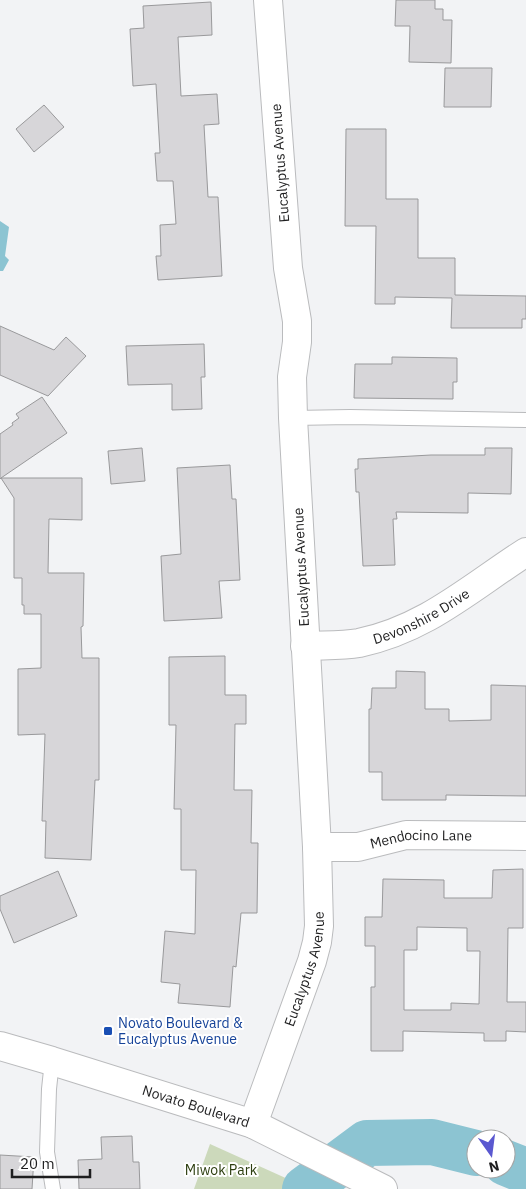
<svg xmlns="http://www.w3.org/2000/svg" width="526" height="1189" font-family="'IBM Plex Sans',sans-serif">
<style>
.green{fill:#ccd9bb}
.water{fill:#8cc4d2}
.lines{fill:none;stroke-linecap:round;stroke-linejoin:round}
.river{stroke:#8cc4d2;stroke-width:46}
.building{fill:#d7d6d9;stroke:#99999b;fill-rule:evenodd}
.lane-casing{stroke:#babbbd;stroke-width:16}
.street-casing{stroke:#babbbd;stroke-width:30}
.secondary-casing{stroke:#babbbd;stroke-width:30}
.lane{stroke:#fff;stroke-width:14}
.street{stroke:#fff;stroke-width:28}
.secondary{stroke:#fff;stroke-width:28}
.transit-dot{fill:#1a4fb4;stroke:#fff;stroke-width:2}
.labels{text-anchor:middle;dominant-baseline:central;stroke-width:4;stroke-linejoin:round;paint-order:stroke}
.street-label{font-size:14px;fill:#1e1e1f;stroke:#fff}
.transit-label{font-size:14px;fill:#164399;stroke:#fff;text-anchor:start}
.park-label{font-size:14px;fill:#2d3e10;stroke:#fff}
</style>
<rect width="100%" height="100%" fill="#f2f3f5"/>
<path class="green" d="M 210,1144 L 310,1189 L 194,1189 Z"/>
<path class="water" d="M 0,221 L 9,227 L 5,256 L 9,260 L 3,271 L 0,271 Z"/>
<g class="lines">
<path class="river" d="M 506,1163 L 526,1171
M 305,1189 L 367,1143 L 432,1142 L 476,1153"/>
</g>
<path class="building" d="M 396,0 L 435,0 L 435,9 L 443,9 L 443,20 L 452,20 L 451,63 L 409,62 L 410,26 L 395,26 Z
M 211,2 L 212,35 L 178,37 L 181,96 L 217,94 L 219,124 L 204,125 L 208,197 L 218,197 L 222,276 L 158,280 L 156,256 L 161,256 L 160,225 L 176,224 L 173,181 L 157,181 L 155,153 L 160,153 L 156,84 L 133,86 L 130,29 L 144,28 L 143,6 Z
M 445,68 L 492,68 L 491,107 L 444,107 Z
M 44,105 L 64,127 L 34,152 L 16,129 Z
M 346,129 L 386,129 L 386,199 L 418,199 L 418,258 L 455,258 L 455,295 L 526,296 L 526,319 L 522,319 L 522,328 L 451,328 L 452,298 L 395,297 L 395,304 L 375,304 L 376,226 L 345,226 Z
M 0,326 L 54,350 L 66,337 L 86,356 L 48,396 L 0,375 Z
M 204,344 L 205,377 L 201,377 L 202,409 L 172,410 L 172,384 L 128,385 L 126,346 Z
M 392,357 L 457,358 L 457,382 L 453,382 L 453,399 L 354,398 L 355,364 L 392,364 Z
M 42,397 L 67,433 L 1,478 L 82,478 L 82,520 L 49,519 L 48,573 L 84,573 L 83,626 L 81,627 L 82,658 L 99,658 L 99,780 L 95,780 L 91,860 L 45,858 L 46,821 L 42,821 L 45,734 L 18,735 L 18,669 L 41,668 L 41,614 L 24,614 L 24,605 L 22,605 L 22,578 L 14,578 L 14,498 L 1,478 L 0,479 L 0,434 L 13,425 L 12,423 L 19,418 L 16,414 Z
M 142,448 L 145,481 L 111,484 L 108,451 Z
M 485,448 L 512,448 L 511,494 L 468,493 L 468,513 L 396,512 L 397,519 L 393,519 L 395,565 L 363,566 L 359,492 L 356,492 L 355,469 L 358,469 L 358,459 L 431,455 L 485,455 Z
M 230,465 L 232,499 L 236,499 L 240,580 L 219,581 L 222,618 L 164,621 L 161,556 L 181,554 L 177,468 Z
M 225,656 L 225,695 L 246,695 L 246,724 L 235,724 L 234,790 L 252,790 L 251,843 L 258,843 L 257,913 L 241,913 L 236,967 L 233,966 L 230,1007 L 178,1003 L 180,984 L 161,982 L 165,931 L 195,934 L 196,870 L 181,870 L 181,809 L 174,809 L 176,725 L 169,725 L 169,657 Z
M 396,671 L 425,672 L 425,709 L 449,709 L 449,721 L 491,720 L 491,685 L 526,686 L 526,796 L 446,795 L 446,800 L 382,800 L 382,772 L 369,772 L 369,709 L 371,709 L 372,688 L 396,688 Z
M 523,869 L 523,928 L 508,928 L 507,1002 L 526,1002 L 526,1032 L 506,1031 L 506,1041 L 484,1041 L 484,1033 L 403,1031 L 403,1051 L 371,1051 L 371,987 L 375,987 L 375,946 L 365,946 L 365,917 L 382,917 L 383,879 L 444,880 L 444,898 L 492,898 L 493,870 ZM 417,927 L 467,928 L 467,951 L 480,951 L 479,1004 L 451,1003 L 451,1010 L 404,1010 L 404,950 L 417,950 Z
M 58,871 L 77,916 L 14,943 L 0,909 L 0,896 Z
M 132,1136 L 133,1162 L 139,1162 L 140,1189 L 79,1189 L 78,1160 L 102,1159 L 101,1137 Z
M 0,1155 L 34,1157 L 32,1189 L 0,1189 Z"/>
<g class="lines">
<defs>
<path id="lane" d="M 293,418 L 350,417 L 526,420
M 52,1061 L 49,1089 L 47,1152 L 53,1189"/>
<g id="street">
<path id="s1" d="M 305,646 C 322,645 342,646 359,643 C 426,629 470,588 526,552"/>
<path id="s2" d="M 317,847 L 358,847 L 406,835 L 526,836"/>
<path id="s3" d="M 253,1124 L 312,961 L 317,942 L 319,926 L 317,847 L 293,418 L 292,377 L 297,342 L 297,321 L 288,268 L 268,0"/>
</g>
<g id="secondary">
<path id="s4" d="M 0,1046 L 52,1061 L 253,1124 L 383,1189"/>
</g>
</defs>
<use href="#lane" class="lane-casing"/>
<use href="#street" class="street-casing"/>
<use href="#secondary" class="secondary-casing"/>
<use href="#lane" class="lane"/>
<use href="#street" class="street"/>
<use href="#secondary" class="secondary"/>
</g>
<rect class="transit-dot" x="103" y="1026" width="10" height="10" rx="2.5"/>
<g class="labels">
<g class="street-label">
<text transform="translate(280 163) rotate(-94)">Eucalyptus Avenue</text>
<text transform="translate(301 567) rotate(-93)">Eucalyptus Avenue</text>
<text stroke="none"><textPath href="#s1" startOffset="122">Devonshire Drive</textPath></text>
<text stroke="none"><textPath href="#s2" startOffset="105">Mendocino Lane</textPath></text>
<text stroke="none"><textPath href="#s3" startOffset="164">Eucalyptus Avenue</textPath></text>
<text stroke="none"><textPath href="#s4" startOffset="205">Novato Boulevard</textPath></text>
</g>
<g class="transit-label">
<text x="118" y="1023">Novato Boulevard &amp;<tspan x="118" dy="16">Eucalyptus Avenue</tspan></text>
</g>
<g class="park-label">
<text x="221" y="1170">Miwok Park</text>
</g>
</g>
<g transform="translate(491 1154) rotate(166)"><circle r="24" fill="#ffffff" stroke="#a5a5a5"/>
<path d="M0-4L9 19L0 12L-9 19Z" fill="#5a58d0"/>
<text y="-8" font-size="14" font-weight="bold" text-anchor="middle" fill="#1e1e1f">N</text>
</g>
<path d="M12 1169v8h78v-8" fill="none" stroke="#1e1e1f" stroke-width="2.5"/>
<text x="20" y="1169" font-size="15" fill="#1e1e1f" stroke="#ffffff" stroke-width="4" paint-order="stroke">20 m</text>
</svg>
